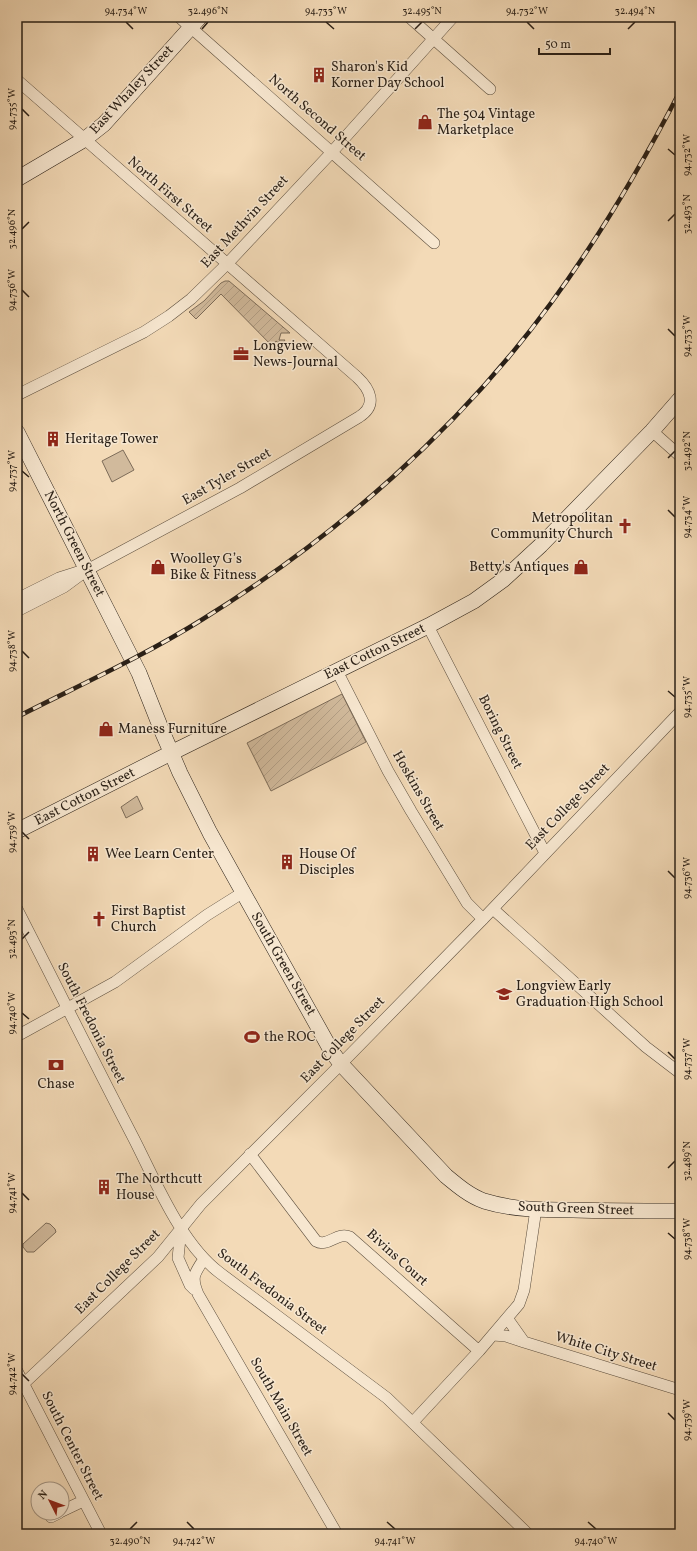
<svg xmlns="http://www.w3.org/2000/svg" width="697" height="1551" font-family="Vollkorn,serif">
<style>
.green{fill:#d1ba9c;stroke:#7d6c59}
.garden{fill:url(#garden-furrows);stroke:#7d6c59}
.lines{fill:none;stroke-linecap:round;stroke-linejoin:round}
.street-casing{stroke:#5c4e3e;stroke-width:12}
.secondary-casing{stroke:#291f16;stroke-width:16}
.street{stroke:#f7e7d0;stroke-width:11}
.secondary{stroke:#f7e7d0;stroke-width:15}
.rail-casing{stroke:#291f16;stroke-width:4.5}
.rail{stroke:#f7e7d0;stroke-width:3;stroke-dasharray:9;stroke-linecap:butt}
.ticks{fill:none;stroke:#291f16;stroke-width:1.5}
.labels{text-anchor:middle;dominant-baseline:central;stroke-width:3;stroke-linejoin:round;paint-order:stroke}
.poi-label{font-size:14px;fill:#291f16;stroke:#f7e7d0;text-anchor:start}
.street-label{font-size:14px;fill:#291f16;stroke:#f7e7d0}
.neatline{fill:none;stroke:#291f16;stroke-width:1.5}
.ticks-label{font-size:10px;text-anchor:middle;fill:#291f16}
</style>
<defs>
<pattern id="garden-furrows" width="10" height="10" patternUnits="userSpaceOnUse"><rect width="10" height="10" fill="#d1ba9c"/><path d="M-1 1l2-2M0 10L10 0M9 11l2-2" fill="none" stroke="#b39f86"/></pattern>
</defs>
<rect width="100%" height="100%" fill="#f3dab7"/>
<filter id="stains"><feTurbulence type="fractalNoise" baseFrequency=".005" numOctaves="4"/><feColorMatrix values="0 0 0 0 .2 0 0 0 0 .09 0 0 0 0 .02 0 0 0 .5 -.17"/></filter>
<radialGradient id="worn" r=".72"><stop offset=".6" stop-color="#630" stop-opacity="0"/><stop offset="1" stop-color="#630" stop-opacity=".3"/></radialGradient>
<path class="green" d="M 123,450 L 134,470 L 112,482 L 102,461 Z
M 137,796 L 143,809 L 126,818 L 121,807 Z
M 46,1223 L 50,1224 L 55,1229 L 56,1232 L 34,1252 L 27,1252 L 23,1247 L 23,1244 Z"/>
<path class="garden" d="M 225,281 L 229,281 L 290,333 L 281,333 L 279,340 L 285,340 L 281,345 L 276,341 L 274,344 L 278,348 L 276,350 L 221,294 L 196,319 L 189,312 L 204,301 L 221,283 Z
M 342,694 L 366,742 L 271,791 L 247,743 Z"/>
<g class="lines">
<defs>
<path id="street" d="M 179,17 L 434,243
M 409,17 L 490,89
M 17,80 L 357,377 C 370,389 378,405 359,417 L 240,488 L 87,570 L 64,587 L 17,611
M 17,395 L 144,332 L 169,316 L 191,299 L 227,264 L 332,152 L 453,17
M 652,431 L 680,456
M 17,599 L 59,578 L 81,571
M 428,626 L 545,853
M 337,671 L 388,771 L 411,811 L 467,903 L 483,919
M 17,909 C 56,985 94,1062 134,1139 C 156,1182 181,1244 220,1273 L 387,1398 L 528,1534
M 493,909 L 646,1047 L 680,1073
M 17,1036 L 115,982 L 207,915 L 242,893
M 250,1154 L 316,1241 C 328,1248 337,1231 350,1237 L 479,1351
M 181,1229 L 178,1258 L 190,1285 L 194,1289
M 204,1259 C 194,1274 191,1277 198,1294 L 337,1534
M 493,1335 L 506,1336 L 524,1342 L 507,1318
M 524,1342 L 680,1390
M 17,1371 L 101,1534
M 17,1390 L 158,1257 L 201,1204 L 341,1064 L 483,919 L 680,712
M 413,1422 L 479,1351 L 519,1304 L 524,1290 L 536,1209
M 62,1511 L 83,1501
M 51,1517 L 59,1513"/>
<path id="secondary" d="M 17,179 L 85,139 L 104,124 L 200,17
M 17,432 L 139,673 L 162,731 L 180,773 L 210,833 L 332,1052 L 341,1064 L 446,1176 C 458,1186 470,1196 484,1201 C 513,1210 543,1210 573,1210 C 608,1211 644,1211 680,1211
M 17,831 L 171,753 L 428,626 L 474,601 L 503,580 L 541,545 L 652,431 L 680,399"/>
</defs>
<use href="#street" class="street-casing"/>
<use href="#secondary" class="secondary-casing"/>
<use href="#street" class="street"/>
<use href="#secondary" class="secondary"/>
<defs>
<path id="rail" d="M 17,717 C 80,685 144,656 203,619 C 336,537 459,429 551,303 C 600,236 642,165 680,91"/>
</defs>
<use href="#rail" class="rail-casing"/>
<use href="#rail" class="rail"/>
</g>
<path class="ticks" d="M 126,22 L 133,29M 326,22 L 334,29M 527,22 L 534,29M 202,29 L 208,22M 415,29 L 422,22M 628,29 L 635,22M 22,109 L 29,116M 668,149 L 675,155M 668,221 L 675,214M 22,229 L 29,222M 22,290 L 29,297M 668,329 L 675,336M 668,458 L 675,451M 22,471 L 29,477M 668,510 L 675,517M 22,651 L 29,658M 668,691 L 675,697M 22,832 L 29,839M 668,871 L 675,878M 22,939 L 29,932M 22,1013 L 29,1019M 668,1052 L 675,1059M 668,1168 L 675,1161M 22,1193 L 29,1200M 668,1233 L 675,1239M 22,1374 L 29,1381M 668,1413 L 675,1420M 187,1522 L 194,1529M 387,1522 L 395,1529M 588,1522 L 596,1529M 130,1529 L 137,1522"/>
<defs>
<symbol id="building-bare" viewBox="-9 -9 18 18"><path d="M-4-6H4V6H1V3H-1V6H-4ZM-2.5-4.3h1.7v1.8h-1.7ZM.8-4.3h1.7v1.8H.8ZM-2.5-1h1.7V.8h-1.7ZM.8-1h1.7V.8H.8Z" fill="#8f2418" stroke="#f7e7d0" stroke-width="2.5" paint-order="stroke"/></symbol>
<symbol id="shop-bare" viewBox="-9 -9 18 18"><path d="M-5-2.5h2.3a2.7 3.5 0 0 1 5.4 0H5L5.5 6h-11ZM-1.5-2.5h3a1.5 2.3 0 0 0-3 0Z" fill="#8f2418" stroke="#f7e7d0" stroke-width="2.5" paint-order="stroke"/></symbol>
<symbol id="office-bare" viewBox="-9 -9 18 18"><path d="M-6-3h4V-5.5h4V-3h4V5H-6ZM-1-4.5V-3h2v-1.5ZM-6 0V1H6V0Z" fill="#8f2418" stroke="#f7e7d0" stroke-width="2.5" paint-order="stroke"/></symbol>
<symbol id="church-bare" viewBox="-9 -9 18 18"><path d="M-1.2-6h2.4v3.5h3.3v2.4h-3.3V6h-2.4V-.1h-3.3v-2.4h3.3Z" fill="#8f2418" stroke="#f7e7d0" stroke-width="2.5" paint-order="stroke"/></symbol>
<symbol id="school-bare" viewBox="-9 -9 18 18"><path d="M0-5L7-2L0 1L-7-2ZM-4 1L0 2.5L4 1V4Q0 6-4 4Z" fill="#8f2418" stroke="#f7e7d0" stroke-width="2.5" paint-order="stroke"/></symbol>
<symbol id="stadium-bare" viewBox="-9 -9 18 18"><path d="M0-5a6.5 5 0 1 0 0 10a6.5 5 0 1 0 0-10ZM-3.5-1.8h7v3.6h-7Z" fill="#8f2418" stroke="#f7e7d0" stroke-width="2.5" paint-order="stroke"/></symbol>
<symbol id="bank-bare" viewBox="-9 -9 18 18"><path d="M-6-4H6V4H-6ZM0-2.3a2.3 2.3 0 1 0 0 4.6a2.3 2.3 0 1 0 0-4.6Z" fill="#8f2418" stroke="#f7e7d0" stroke-width="2.5" paint-order="stroke"/></symbol>
</defs>
<g fill-rule="evenodd">
<use href="#building-bare" x="308" y="64" width="22" height="22"/>
<use href="#shop-bare" x="414" y="111" width="22" height="22"/>
<use href="#office-bare" x="230" y="343" width="22" height="22"/>
<use href="#building-bare" x="42" y="428" width="22" height="22"/>
<use href="#church-bare" x="614" y="515" width="22" height="22"/>
<use href="#shop-bare" x="147" y="556" width="22" height="22"/>
<use href="#shop-bare" x="570" y="556" width="22" height="22"/>
<use href="#shop-bare" x="95" y="718" width="22" height="22"/>
<use href="#building-bare" x="82" y="843" width="22" height="22"/>
<use href="#building-bare" x="276" y="851" width="22" height="22"/>
<use href="#church-bare" x="88" y="908" width="22" height="22"/>
<use href="#school-bare" x="493" y="983" width="22" height="22"/>
<use href="#stadium-bare" x="241" y="1026" width="22" height="22"/>
<use href="#bank-bare" x="45" y="1054" width="22" height="22"/>
<use href="#building-bare" x="93" y="1176" width="22" height="22"/>
</g>
<g class="labels">
<g class="poi-label">
<text x="331" y="67">Sharon's Kid<tspan x="331" dy="16">Korner Day School</tspan></text>
<text x="437" y="114">The 504 Vintage<tspan x="437" dy="16">Marketplace</tspan></text>
<text x="253" y="346">Longview<tspan x="253" dy="16">News-Journal</tspan></text>
<text x="65" y="439">Heritage Tower</text>
<text x="613" y="518" text-anchor="end">Metropolitan<tspan x="613" dy="16">Community Church</tspan></text>
<text x="170" y="559">Woolley G’s<tspan x="170" dy="16">Bike &amp; Fitness</tspan></text>
<text x="569" y="567" text-anchor="end">Betty's Antiques</text>
<text x="118" y="729">Maness Furniture</text>
<text x="105" y="854">Wee Learn Center</text>
<text x="299" y="854">House Of<tspan x="299" dy="16">Disciples</tspan></text>
<text x="111" y="911">First Baptist<tspan x="111" dy="16">Church</tspan></text>
<text x="516" y="986">Longview Early<tspan x="516" dy="16">Graduation High School</tspan></text>
<text x="264" y="1037">the ROC</text>
<text x="56" y="1084" text-anchor="middle">Chase</text>
<text x="116" y="1179">The Northcutt<tspan x="116" dy="16">House</tspan></text>
</g>
<g class="street-label">
<text transform="translate(132 90) rotate(-47)">East Whaley Street</text>
<text transform="translate(317 118) rotate(41)">North Second Street</text>
<text transform="translate(170 195) rotate(41)">North First Street</text>
<text transform="translate(245 222) rotate(-47)">East Methvin Street</text>
<text transform="translate(227 477) rotate(-30)">East Tyler Street</text>
<text transform="translate(74 544) rotate(63)">North Green Street</text>
<text transform="translate(375 652) rotate(-26)">East Cotton Street</text>
<text transform="translate(500 732) rotate(63)">Boring Street</text>
<text transform="translate(418 791) rotate(60)">Hoskins Street</text>
<text transform="translate(85 797) rotate(-27)">East Cotton Street</text>
<text transform="translate(568 807) rotate(-46)">East College Street</text>
<text transform="translate(283 964) rotate(60)">South Green Street</text>
<text transform="translate(91 1023) rotate(63)">South Fredonia Street</text>
<text transform="translate(343 1040) rotate(-46)">East College Street</text>
<text transform="translate(576 1209) rotate(2)">South Green Street</text>
<text transform="translate(397 1258) rotate(42)">Bivins Court</text>
<text transform="translate(118 1272) rotate(-45)">East College Street</text>
<text transform="translate(272 1292) rotate(37)">South Fredonia Street</text>
<text transform="translate(606 1352) rotate(17)">White City Street</text>
<text transform="translate(281 1407) rotate(60)">South Main Street</text>
<text transform="translate(72 1446) rotate(63)">South Center Street</text>
</g>
</g>
<rect width="697" height="1551" fill="none" stroke="#f3dab7" stroke-width="44"/>
<g transform="translate(50 1501) rotate(312)"><circle r="19" fill="#f7e7d0" stroke="#a59786"/>
<path d="M0-3L7 15L0 10L-7 15Z" fill="#8f2418"/>
<text y="-6" font-size="11" font-weight="bold" text-anchor="middle" fill="#291f16">N</text>
</g>
<path d="M539 48v6h71v-6" fill="none" stroke="#291f16" stroke-width="2"/>
<text x="545" y="48" font-size="12" fill="#291f16" stroke="#f7e7d0" stroke-width="3" paint-order="stroke">50 m</text>
<rect x="22" y="22" width="653" height="1507" class="neatline"/>
<g class="ticks-label">
<text x="126" y="14">94.734°W</text>
<text x="208" y="14">32.496°N</text>
<text x="326" y="14">94.733°W</text>
<text x="422" y="14">32.495°N</text>
<text x="527" y="14">94.732°W</text>
<text x="635" y="14">32.494°N</text>
<text transform="translate(11 109) rotate(-90)" y="4">94.735°W</text>
<text transform="translate(686 155) rotate(-90)" y="4">94.732°W</text>
<text transform="translate(686 214) rotate(-90)" y="4">32.493°N</text>
<text transform="translate(11 229) rotate(-90)" y="4">32.496°N</text>
<text transform="translate(11 290) rotate(-90)" y="4">94.736°W</text>
<text transform="translate(686 336) rotate(-90)" y="4">94.733°W</text>
<text transform="translate(686 451) rotate(-90)" y="4">32.492°N</text>
<text transform="translate(11 471) rotate(-90)" y="4">94.737°W</text>
<text transform="translate(686 517) rotate(-90)" y="4">94.734°W</text>
<text transform="translate(11 651) rotate(-90)" y="4">94.738°W</text>
<text transform="translate(686 697) rotate(-90)" y="4">94.735°W</text>
<text transform="translate(11 832) rotate(-90)" y="4">94.739°W</text>
<text transform="translate(686 878) rotate(-90)" y="4">94.736°W</text>
<text transform="translate(11 939) rotate(-90)" y="4">32.493°N</text>
<text transform="translate(11 1013) rotate(-90)" y="4">94.740°W</text>
<text transform="translate(686 1059) rotate(-90)" y="4">94.737°W</text>
<text transform="translate(686 1161) rotate(-90)" y="4">32.489°N</text>
<text transform="translate(11 1193) rotate(-90)" y="4">94.741°W</text>
<text transform="translate(686 1239) rotate(-90)" y="4">94.738°W</text>
<text transform="translate(11 1374) rotate(-90)" y="4">94.742°W</text>
<text transform="translate(686 1420) rotate(-90)" y="4">94.739°W</text>
<text x="130" y="1544">32.490°N</text>
<text x="194" y="1544">94.742°W</text>
<text x="395" y="1544">94.741°W</text>
<text x="596" y="1544">94.740°W</text>
</g>
<rect width="100%" height="100%" filter="url(#stains)"/>
<rect width="100%" height="100%" fill="url(#worn)"/>
</svg>
